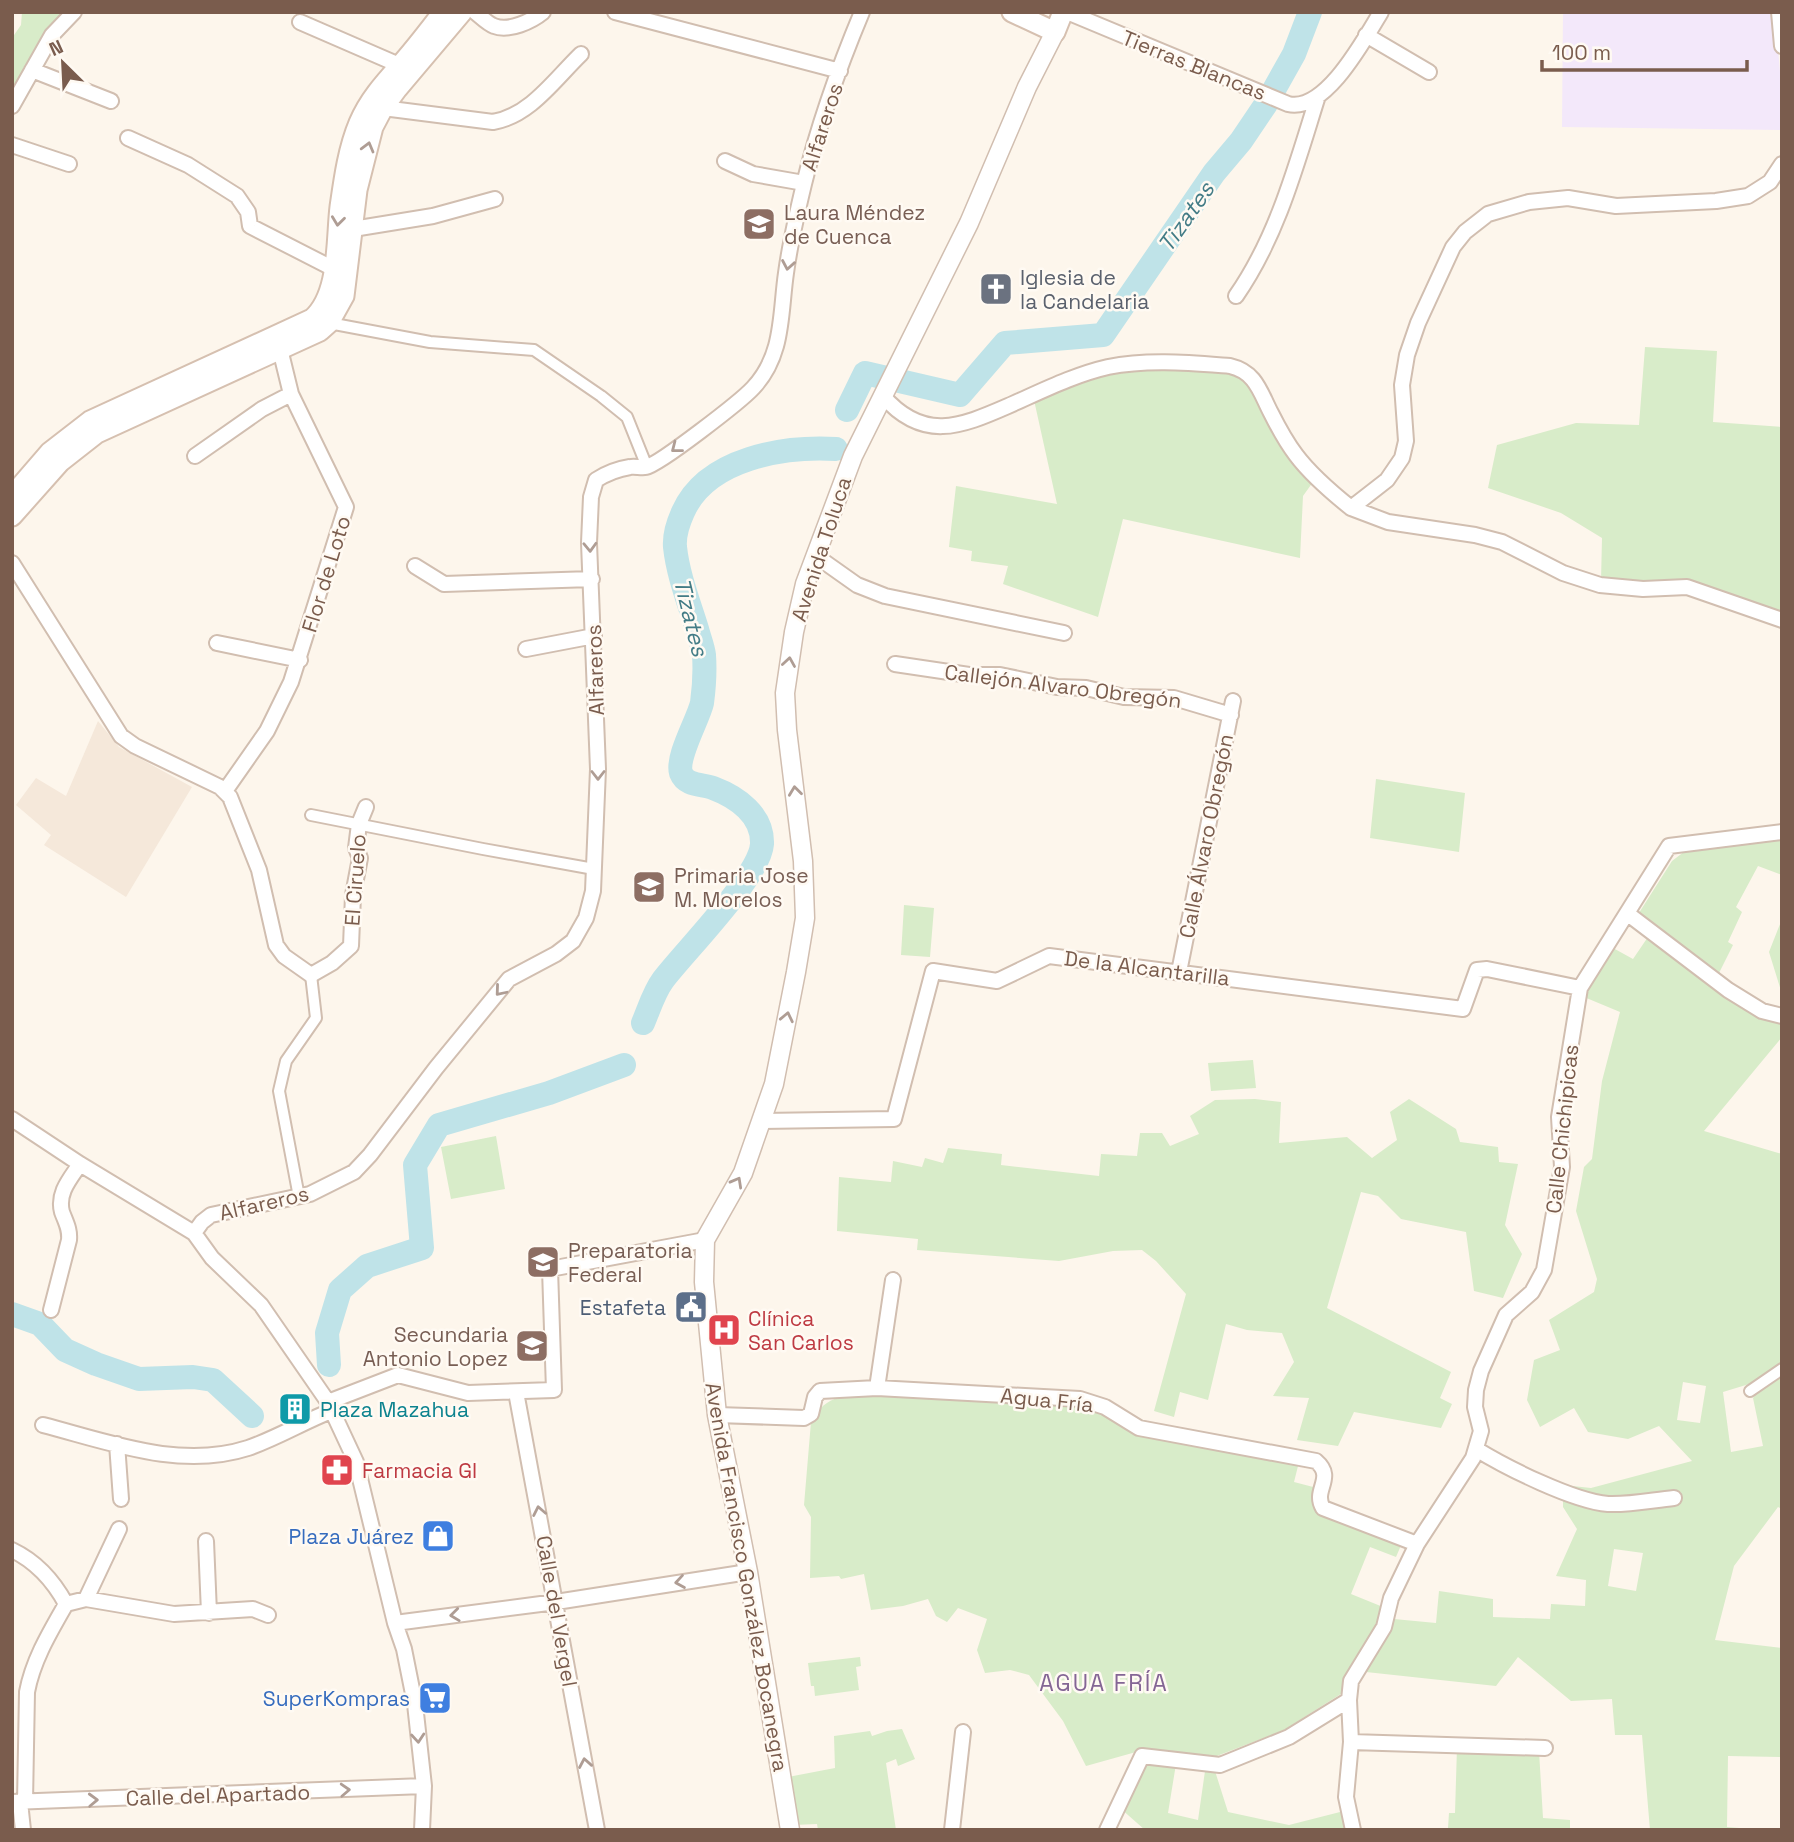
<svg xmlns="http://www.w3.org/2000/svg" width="1794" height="1842" font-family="'Space Grotesk',sans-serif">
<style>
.residential{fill:#f5e8da}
.education{fill:#f3e8fa}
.green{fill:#d8ecc9;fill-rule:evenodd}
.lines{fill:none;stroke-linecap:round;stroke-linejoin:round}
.river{stroke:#bfe3e8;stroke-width:24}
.pedestrian-casing{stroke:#d1beb0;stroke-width:14}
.minor-casing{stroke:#d1beb0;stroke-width:18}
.tertiary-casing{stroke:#d1beb0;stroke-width:21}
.secondary-casing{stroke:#d6c0b0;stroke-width:23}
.pedestrian{stroke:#fff;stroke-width:10}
.minor{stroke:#fff;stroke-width:14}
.tertiary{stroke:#fff;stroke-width:18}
.secondary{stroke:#fff;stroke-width:19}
.oneway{stroke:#af9d94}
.labels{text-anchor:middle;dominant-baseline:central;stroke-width:5;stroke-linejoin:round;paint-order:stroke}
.street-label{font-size:21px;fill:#7a5c4d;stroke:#fffaf3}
.education-label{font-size:21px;fill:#785e54;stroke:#fffaf3;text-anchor:start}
.worship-label{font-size:21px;fill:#5b616d;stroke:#fffaf3;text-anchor:start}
.service-label{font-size:21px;fill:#4e5e75;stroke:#fffaf3;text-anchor:end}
.health-label{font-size:21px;fill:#be3a42;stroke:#fffaf3;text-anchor:start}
.culture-label{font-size:21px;fill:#0d838f;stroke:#fffaf3;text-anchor:start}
.shop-label{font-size:21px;fill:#366cbe;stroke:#fffaf3;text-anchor:end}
.water-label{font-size:23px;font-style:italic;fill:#437c86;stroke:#fffaf3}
.neighbourhood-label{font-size:23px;letter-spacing:2px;fill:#846695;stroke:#fffaf3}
</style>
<rect width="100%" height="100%" fill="#fdf6ec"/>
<path class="residential" d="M 98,721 L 119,747 L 192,787 L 126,897 L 44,845 L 51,835 L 16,805 L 36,778 L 66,796 Z"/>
<path class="education" d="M 1563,12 L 1775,12 L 1782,96 L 1782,130 L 1562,127 Z"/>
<path class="green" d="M 22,12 L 66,12 L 12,95 L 12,38 L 21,25 Z
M 1645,347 L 1717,351 L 1713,422 L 1782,427 L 1782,616 L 1687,583 L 1643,585 L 1601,581 L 1602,538 L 1561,513 L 1488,488 L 1497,445 L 1576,423 L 1639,425 Z
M 1138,368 L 1229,370 L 1243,376 L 1313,482 L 1303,496 L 1300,558 L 1123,519 L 1098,617 L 1003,584 L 1008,566 L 971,561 L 972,551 L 949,547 L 956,486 L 1057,504 L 1034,400 L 1090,377 Z
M 1376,779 L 1465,793 L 1459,852 L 1370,838 Z
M 1782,839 L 1782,875 L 1758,866 L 1736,907 L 1742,912 L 1728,942 L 1733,945 L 1718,975 L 1637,916 L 1672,861 L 1689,848 Z
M 904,905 L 934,908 L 930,957 L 901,955 Z
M 1782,919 L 1782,994 L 1769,952 Z
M 1650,934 L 1782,1018 L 1782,1037 L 1704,1131 L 1782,1154 L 1782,1367 L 1759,1381 L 1723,1392 L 1731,1452 L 1763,1446 L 1753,1398 L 1762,1386 L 1782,1371 L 1782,1509 L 1778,1507 L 1734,1566 L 1715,1640 L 1782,1648 L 1782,1757 L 1728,1756 L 1727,1827 L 1764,1830 L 1650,1830 L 1642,1735 L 1615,1735 L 1612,1699 L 1571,1701 L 1518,1657 L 1496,1686 L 1366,1672 L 1394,1619 L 1436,1623 L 1439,1591 L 1493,1599 L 1493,1617 L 1550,1619 L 1551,1604 L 1585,1606 L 1586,1580 L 1556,1576 L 1577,1529 L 1563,1507 L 1563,1485 L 1591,1488 L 1692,1461 L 1659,1426 L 1628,1439 L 1588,1432 L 1574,1408 L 1540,1427 L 1527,1400 L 1534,1360 L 1560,1350 L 1549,1320 L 1594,1292 L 1597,1279 L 1576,1211 L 1584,1167 L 1592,1159 L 1602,1081 L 1620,1012 L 1584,997 L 1613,948 L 1633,959 ZM 1683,1382 L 1706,1386 L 1700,1423 L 1677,1420 ZM 1614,1549 L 1643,1553 L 1636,1591 L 1608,1586 Z
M 1253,1060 L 1256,1088 L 1211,1091 L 1208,1063 Z
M 1255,1099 L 1281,1102 L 1279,1143 L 1347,1137 L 1372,1158 L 1397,1140 L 1390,1112 L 1409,1099 L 1456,1129 L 1460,1142 L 1498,1147 L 1499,1162 L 1518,1164 L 1505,1225 L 1522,1254 L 1503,1298 L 1474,1291 L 1466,1232 L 1401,1219 L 1378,1196 L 1361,1192 L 1327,1308 L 1451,1372 L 1440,1398 L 1452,1404 L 1441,1428 L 1354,1412 L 1338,1446 L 1297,1440 L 1309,1398 L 1273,1396 L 1294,1362 L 1282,1333 L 1247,1330 L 1226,1324 L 1208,1400 L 1180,1392 L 1174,1417 L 1154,1411 L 1186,1294 L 1156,1261 L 1142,1250 L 1113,1251 L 1059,1261 L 917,1250 L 918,1239 L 837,1231 L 839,1177 L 891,1182 L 893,1161 L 922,1167 L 925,1158 L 943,1163 L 948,1148 L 1002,1154 L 1001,1165 L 1099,1176 L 1101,1154 L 1137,1156 L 1140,1133 L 1162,1133 L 1170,1146 L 1199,1134 L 1190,1116 L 1215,1100 Z
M 496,1136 L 505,1189 L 451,1199 L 441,1147 Z
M 877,1395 L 1079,1406 L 1102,1413 L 1130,1432 L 1298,1466 L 1294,1482 L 1317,1488 L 1314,1496 L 1402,1543 L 1396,1557 L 1370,1547 L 1351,1594 L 1383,1607 L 1379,1622 L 1365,1647 L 1345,1676 L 1344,1692 L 1284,1730 L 1209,1759 L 1136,1752 L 1086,1766 L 1063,1721 L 1029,1675 L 1010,1670 L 985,1673 L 977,1650 L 987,1619 L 958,1608 L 947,1622 L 936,1616 L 928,1599 L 903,1606 L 871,1610 L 864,1574 L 841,1579 L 839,1576 L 810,1578 L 811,1517 L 804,1505 L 811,1422 C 827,1392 847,1396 877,1395 Z
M 860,1657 L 861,1666 L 856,1667 L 859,1690 L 815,1696 L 814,1686 L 811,1686 L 808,1663 Z
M 902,1729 L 915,1759 L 898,1766 L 896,1759 L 886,1763 L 896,1830 L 818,1830 L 817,1824 L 794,1825 L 788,1777 L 835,1768 L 834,1736 L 870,1731 L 872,1736 L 887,1731 Z
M 1457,1747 L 1539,1751 L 1543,1818 L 1570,1820 L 1570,1830 L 1396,1830 L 1448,1828 L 1449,1813 L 1455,1813 Z
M 1143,1760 L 1176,1764 L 1168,1813 L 1198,1820 L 1205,1771 L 1215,1771 L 1228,1812 L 1289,1825 L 1344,1811 L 1347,1830 L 1145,1830 L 1120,1808 Z"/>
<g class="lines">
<path class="river" d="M 847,410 L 865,373 L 960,395 L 1005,343 L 1103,335 L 1214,173 L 1241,141 L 1266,104 L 1294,54 L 1310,12
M 643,1023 C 649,1009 654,992 663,980 C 685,951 760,876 762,844 C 763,815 737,797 713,788 C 702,784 686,786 681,773 C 676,757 698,720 702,703 C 704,688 705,669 704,655 C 703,647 699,637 697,629 C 689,603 678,575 675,547 C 674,535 678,523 683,512 C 707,458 784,446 836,449
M 12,1314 L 40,1324 L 65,1350 L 96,1364 L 139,1379 L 193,1377 L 213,1380 L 252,1416
M 329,1365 L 327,1333 L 340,1290 L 367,1266 L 422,1248 L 415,1165 L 439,1125 L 549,1093 L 624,1065"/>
<defs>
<path id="pedestrian" d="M 329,323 L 430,342 L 534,350 L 601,396 L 627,417 L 647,467
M 311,815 L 483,849 L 594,869
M 299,1197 L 279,1091 L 286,1061 L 316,1018 L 311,975
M 1750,1391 L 1782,1369"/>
<path id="minor" d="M 475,12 C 480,16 488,24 494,26 C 509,32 532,21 543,12
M 615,12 L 840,71
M 1067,12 L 1288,104 C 1325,113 1364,40 1381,12
M 1779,12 L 1782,46
M 300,22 L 406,68
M 1366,35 L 1429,72
M 32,70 L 111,101
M 378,105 L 383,108 L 493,122 C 530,116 555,79 581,54
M 12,106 L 52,35 L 74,12
M 128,138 L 188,165 L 237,196 L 248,212 L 250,226 L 334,269 L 343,271
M 12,145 L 69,164
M 725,161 L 753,174 L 804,183
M 353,229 L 433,216 L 495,199
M 1236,296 C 1277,237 1296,166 1317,99
M 883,396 C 923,442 960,427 1008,406 C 1040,392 1073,375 1108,367 C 1148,359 1190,363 1230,366 C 1256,372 1260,392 1271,413 C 1278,427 1286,442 1296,455 C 1311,475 1331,492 1351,508 L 1387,480 L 1402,458 L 1406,441 L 1402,385 L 1407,355 L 1418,323 L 1453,247 L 1465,232 L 1488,214 L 1529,202 L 1568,198 L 1616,206 L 1716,201 L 1748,196 L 1770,182 L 1782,164
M 195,456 L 262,409 L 291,394
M 1351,508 L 1388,522 L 1475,535 L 1502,542 L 1563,573 L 1600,585 L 1643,589 L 1687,587 L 1782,620
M 816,556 L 857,585 L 885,596 L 1064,633
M 12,563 L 121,736 L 135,746 L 220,787 L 230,797 L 259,870 L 276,945 L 284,956 L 311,975 L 332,963 L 351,946 L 353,895 L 360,858 L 356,848 L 359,824 L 366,807
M 415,566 L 444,584 L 592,579
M 217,643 L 300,660
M 526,649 L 594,636
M 895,664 L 969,675 L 1000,675 L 1057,687 L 1086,688 L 1124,697 L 1174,698 L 1231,715
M 225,791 L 267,731 L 291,682 L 346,507 L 291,394 L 280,349
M 1628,914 L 1728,990 L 1762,1011 L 1782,1016
M 1179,972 L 1233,701
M 12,1119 L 80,1164 L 194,1233 L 212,1258 L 261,1305 L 328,1402 L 356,1462 L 395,1623 L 404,1649 L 415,1704 L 424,1786 L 422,1830
M 762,1121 L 894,1119 L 933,971 L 997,981 L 1049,956 L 1463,1009 L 1477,970 L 1487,969 L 1580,988
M 194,1233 L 202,1222 L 211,1215 L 310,1194 L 354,1172 L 370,1155 L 436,1068 L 509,979 L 556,954 L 573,941 L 586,918 L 593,891 L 598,769 L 589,543 L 591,497 L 596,480 C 607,473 617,469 630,467 C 635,466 641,468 646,467 C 660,464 741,401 753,388 C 784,355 780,314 786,273 C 790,243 797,213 804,184 C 818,126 839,67 862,12
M 51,1310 L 69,1240 C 70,1229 66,1223 62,1212 C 57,1193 70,1179 80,1164
M 877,1388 L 893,1280
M 516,1392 L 597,1830
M 328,1402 L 398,1375 L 468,1393 L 554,1390 L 550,1269 L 705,1240
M 717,1415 L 804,1418 L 811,1414 L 815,1397 L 820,1391 L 877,1388 L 1080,1399 L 1105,1407 L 1139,1428 L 1316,1461 C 1336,1478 1312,1490 1323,1508 L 1417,1544
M 43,1425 C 109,1442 180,1470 248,1448 C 277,1438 303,1422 331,1411
M 117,1444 L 121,1499
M 1476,1449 C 1507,1468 1573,1501 1608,1504 C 1630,1505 1653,1500 1674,1498
M 206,1541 L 209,1613
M 12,1550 C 37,1562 53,1580 66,1604
M 86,1599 L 119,1529
M 66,1604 L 86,1599 L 174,1614 L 253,1609 L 268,1615
M 395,1623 L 556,1602 L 748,1572
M 1351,1742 L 1545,1748
M 12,1802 L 424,1786
M 20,1802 L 23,1830
M 25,1802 L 27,1692 C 33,1660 50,1632 66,1604
M 952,1830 L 963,1732
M 1107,1830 L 1142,1756 L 1220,1765 L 1289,1737 L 1349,1700
M 1353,1830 L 1346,1797 L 1351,1742 L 1349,1700 L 1351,1681 L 1384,1627 L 1391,1598 L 1417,1544 L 1473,1458 L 1481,1431 L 1475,1407 L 1476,1390 L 1481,1371 L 1506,1315 L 1532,1292 L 1544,1270 L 1562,1167 L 1559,1117 L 1580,988 L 1669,846 L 1782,832"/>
<path id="tertiary" d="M 790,1830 L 748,1572 L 717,1415 L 704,1282 L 705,1240 L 743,1173 L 774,1084 L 796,972 L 805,918 L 803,861 L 787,730 L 785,693 L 794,632 L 805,584 L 853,456 L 969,223 L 1027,87 L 1055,32"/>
<path id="secondary" d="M 1012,12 L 1055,32 L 1063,12
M 12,496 L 50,452 L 90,421 L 312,319 C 340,295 336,240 340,207 C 344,179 348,149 359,123 C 369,99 386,81 403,62 C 417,46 430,29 443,12
M 12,516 L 60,462 L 97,433 L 320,331 L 329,323 L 344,296 L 357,190 L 373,127 L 383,108 L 397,89 L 462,12"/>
</defs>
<use href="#pedestrian" class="pedestrian-casing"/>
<use href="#minor" class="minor-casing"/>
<use href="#tertiary" class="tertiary-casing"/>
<use href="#secondary" class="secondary-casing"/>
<use href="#pedestrian" class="pedestrian"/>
<use href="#minor" class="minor"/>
<use href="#tertiary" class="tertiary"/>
<use href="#secondary" class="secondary"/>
</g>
<defs><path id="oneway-chevron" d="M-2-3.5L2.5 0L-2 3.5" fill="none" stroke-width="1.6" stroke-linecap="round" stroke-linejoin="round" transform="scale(1.75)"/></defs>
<g class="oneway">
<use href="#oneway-chevron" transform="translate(368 147) rotate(-75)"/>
<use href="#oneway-chevron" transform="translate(338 221) rotate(97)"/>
<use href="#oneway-chevron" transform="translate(788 265) rotate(100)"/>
<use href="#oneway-chevron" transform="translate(676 448) rotate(142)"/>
<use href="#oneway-chevron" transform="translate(590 547) rotate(88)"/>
<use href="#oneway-chevron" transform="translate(789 662) rotate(-81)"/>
<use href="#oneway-chevron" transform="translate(598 775) rotate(90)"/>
<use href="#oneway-chevron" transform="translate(795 791) rotate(-97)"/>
<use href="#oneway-chevron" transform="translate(500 991) rotate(130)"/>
<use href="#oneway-chevron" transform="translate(787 1017) rotate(-78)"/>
<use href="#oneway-chevron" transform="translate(737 1182) rotate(-61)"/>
<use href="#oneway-chevron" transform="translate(539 1511) rotate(-101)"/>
<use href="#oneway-chevron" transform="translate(680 1582) rotate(171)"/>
<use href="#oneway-chevron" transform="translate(455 1615) rotate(173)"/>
<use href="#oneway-chevron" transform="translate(418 1738) rotate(85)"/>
<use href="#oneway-chevron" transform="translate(585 1763) rotate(-100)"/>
<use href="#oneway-chevron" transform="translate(345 1790) rotate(-3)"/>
<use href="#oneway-chevron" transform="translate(93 1800) rotate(-2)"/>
</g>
<defs>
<symbol id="school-square" viewBox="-11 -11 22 22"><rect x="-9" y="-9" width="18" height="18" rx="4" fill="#8d6e63" stroke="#fffaf3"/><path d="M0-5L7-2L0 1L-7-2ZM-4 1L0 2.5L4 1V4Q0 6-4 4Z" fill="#fff"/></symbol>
<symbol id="church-square" viewBox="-11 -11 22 22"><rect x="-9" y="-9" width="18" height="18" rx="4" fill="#6b7280" stroke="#fffaf3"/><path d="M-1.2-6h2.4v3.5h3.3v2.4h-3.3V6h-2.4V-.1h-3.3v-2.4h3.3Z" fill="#fff"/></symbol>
<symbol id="civic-square" viewBox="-11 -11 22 22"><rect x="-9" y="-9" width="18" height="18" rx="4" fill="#5c6f8a" stroke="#fffaf3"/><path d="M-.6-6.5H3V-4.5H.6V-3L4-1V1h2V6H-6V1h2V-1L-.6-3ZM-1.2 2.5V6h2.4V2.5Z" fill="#fff"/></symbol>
<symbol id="hospital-square" viewBox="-11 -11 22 22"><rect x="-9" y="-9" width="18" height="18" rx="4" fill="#e0444e" stroke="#fffaf3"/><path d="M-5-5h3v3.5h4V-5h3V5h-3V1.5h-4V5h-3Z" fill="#fff"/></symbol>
<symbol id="building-square" viewBox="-11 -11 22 22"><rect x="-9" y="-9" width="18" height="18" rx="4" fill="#0f9aa8" stroke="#fffaf3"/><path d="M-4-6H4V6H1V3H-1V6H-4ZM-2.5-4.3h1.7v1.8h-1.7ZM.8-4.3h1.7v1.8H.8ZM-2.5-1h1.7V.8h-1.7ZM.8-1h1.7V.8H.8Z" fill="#fff"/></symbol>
<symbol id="pharmacy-square" viewBox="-11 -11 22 22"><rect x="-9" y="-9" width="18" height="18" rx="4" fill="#e0444e" stroke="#fffaf3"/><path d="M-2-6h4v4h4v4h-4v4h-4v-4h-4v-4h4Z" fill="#fff"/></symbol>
<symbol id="shop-square" viewBox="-11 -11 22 22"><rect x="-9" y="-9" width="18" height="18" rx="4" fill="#3f7fe0" stroke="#fffaf3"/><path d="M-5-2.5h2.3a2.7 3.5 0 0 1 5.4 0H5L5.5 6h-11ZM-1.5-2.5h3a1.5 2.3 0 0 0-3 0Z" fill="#fff"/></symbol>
<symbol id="supermarket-square" viewBox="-11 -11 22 22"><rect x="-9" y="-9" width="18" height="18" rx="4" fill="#3f7fe0" stroke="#fffaf3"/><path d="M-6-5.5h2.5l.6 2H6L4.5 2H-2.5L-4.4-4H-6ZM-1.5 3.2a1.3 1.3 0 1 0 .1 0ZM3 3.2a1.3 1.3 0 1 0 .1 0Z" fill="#fff"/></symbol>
</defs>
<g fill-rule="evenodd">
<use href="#school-square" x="740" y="205" width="38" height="38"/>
<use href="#church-square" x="977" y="270" width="38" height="38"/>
<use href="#school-square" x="630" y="868" width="38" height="38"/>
<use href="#school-square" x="524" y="1243" width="38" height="38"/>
<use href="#civic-square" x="672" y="1288" width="38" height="38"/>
<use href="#hospital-square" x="705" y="1311" width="38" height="38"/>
<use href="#school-square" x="513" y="1327" width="38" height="38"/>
<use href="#building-square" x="276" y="1390" width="38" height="38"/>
<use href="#pharmacy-square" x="318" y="1451" width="38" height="38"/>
<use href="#shop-square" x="419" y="1517" width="38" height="38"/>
<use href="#supermarket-square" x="416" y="1679" width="38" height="38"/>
</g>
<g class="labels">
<g class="street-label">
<text transform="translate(1194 65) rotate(22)">Tierras Blancas</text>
<text transform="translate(822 127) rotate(-72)">Alfareros</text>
<text transform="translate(821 549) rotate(-72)">Avenida Toluca</text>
<text transform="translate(326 574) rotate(-73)">Flor de Loto</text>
<text transform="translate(595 670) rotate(-92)">Alfareros</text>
<text transform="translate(1063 686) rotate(7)">Callejón Alvaro Obregón</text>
<text transform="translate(1206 836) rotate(-79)">Calle Álvaro Obregón</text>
<text transform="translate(355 880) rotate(-86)">El Ciruelo</text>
<text transform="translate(1147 968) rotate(7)">De la Alcantarilla</text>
<text transform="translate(1562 1129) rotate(-84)">Calle Chichipicas</text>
<text transform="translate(264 1203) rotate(-13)">Alfareros</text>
<text transform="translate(1047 1400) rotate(6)">Agua Fría</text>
<text transform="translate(747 1577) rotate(80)">Avenida Francisco González Bocanegra</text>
<text transform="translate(557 1611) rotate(80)">Calle del Vergel</text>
<text transform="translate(218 1795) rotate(-2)">Calle del Apartado</text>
</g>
<g class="education-label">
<text x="784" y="212">Laura Méndez<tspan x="784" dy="24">de Cuenca</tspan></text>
<text x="674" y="875">Primaria Jose<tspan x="674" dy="24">M. Morelos</tspan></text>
<text x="568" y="1250">Preparatoria<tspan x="568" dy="24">Federal</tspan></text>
<text x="508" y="1334" text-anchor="end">Secundaria<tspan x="508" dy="24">Antonio Lopez</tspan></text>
</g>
<g class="worship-label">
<text x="1020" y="277">Iglesia de<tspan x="1020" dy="24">la Candelaria</tspan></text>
</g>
<g class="service-label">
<text x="666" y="1307">Estafeta</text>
</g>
<g class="health-label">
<text x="748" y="1318">Clínica<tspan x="748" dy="24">San Carlos</tspan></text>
<text x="362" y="1470">Farmacia GI</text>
</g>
<g class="culture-label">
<text x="320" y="1409">Plaza Mazahua</text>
</g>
<g class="shop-label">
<text x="414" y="1536">Plaza Juárez</text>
<text x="410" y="1698">SuperKompras</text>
</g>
<g class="water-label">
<text transform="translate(1186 217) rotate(-55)">Tizates</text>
<text transform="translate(691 617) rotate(76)">Tizates</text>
</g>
<g class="neighbourhood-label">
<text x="1104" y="1683">AGUA FRÍA</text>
</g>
</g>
<rect width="1794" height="1842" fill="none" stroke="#7a5c4d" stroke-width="28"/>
<g transform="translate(63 63) rotate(336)" stroke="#fffaf3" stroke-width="5" paint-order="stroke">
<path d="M0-5L12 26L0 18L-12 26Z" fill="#7a5c4d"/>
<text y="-10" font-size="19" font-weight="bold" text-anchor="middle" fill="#7a5c4d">N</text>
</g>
<path d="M1542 60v10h205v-10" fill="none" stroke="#7a5c4d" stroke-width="3.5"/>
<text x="1552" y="60" font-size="21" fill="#7a5c4d" stroke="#fffaf3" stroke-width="5" paint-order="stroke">100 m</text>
</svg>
